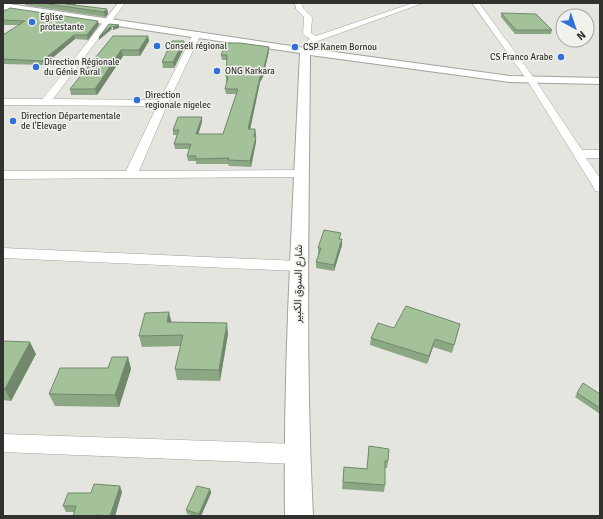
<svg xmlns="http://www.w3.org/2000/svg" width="603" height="519" font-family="Signika,Vazirmatn,sans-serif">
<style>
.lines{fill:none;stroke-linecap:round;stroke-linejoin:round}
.minor-casing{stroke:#a1a19d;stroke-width:1}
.tertiary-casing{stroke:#a1a19d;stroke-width:2}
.minor{fill:#fff;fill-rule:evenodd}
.tertiary{fill:#fff;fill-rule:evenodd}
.wall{fill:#8ca784}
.shaded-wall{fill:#72886c}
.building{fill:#a3c29a;stroke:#72886c}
.poi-dot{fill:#316fdd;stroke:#f2f2ed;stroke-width:1.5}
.labels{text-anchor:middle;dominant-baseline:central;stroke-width:3;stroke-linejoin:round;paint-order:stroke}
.far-poi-label{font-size:9px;fill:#31312f;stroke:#f2f2ed;text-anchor:start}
.street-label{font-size:11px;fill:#31312f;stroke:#f2f2ed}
</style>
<rect width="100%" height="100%" fill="#e5e5e0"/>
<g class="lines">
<defs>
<path id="minor" d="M 118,3 L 125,3 L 53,99 L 160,100 L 193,34 L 197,32 L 200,32 L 201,34 L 168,103 L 139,171 L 302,170 L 306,171 L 308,174 L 306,177 L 3,179 L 3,171 L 126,171 L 157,106 L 3,105 L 3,99 L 43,99 Z
M 295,3 L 301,3 L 303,8 L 312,17 L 311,33 L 316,36 L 413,3 L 423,3 L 318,41 L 310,47 L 308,53 L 305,54 L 301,51 L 303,44 L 310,39 L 303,34 L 304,17 L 296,9 Z
M 472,3 L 479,3 L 534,78 L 582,150 L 600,150 L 600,158 L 586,158 L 600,178 L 600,192 L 595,191 L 594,188 L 527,80 Z
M 3,248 L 298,261 L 303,262 L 306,266 L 303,270 L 298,271 L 3,258 Z
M 3,434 L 297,444 L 304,447 L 308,454 L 304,461 L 297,464 L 3,452 Z"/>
<path id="tertiary" d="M 3,3 L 305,48 L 510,76 L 600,78 L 600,84 L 510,82 L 310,55 C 309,209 305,362 313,516 L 285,516 C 283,362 293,208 300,53 L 3,9 Z"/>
</defs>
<use href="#minor" class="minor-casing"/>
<use href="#tertiary" class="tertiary-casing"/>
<use href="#minor" class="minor"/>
<use href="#tertiary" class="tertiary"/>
</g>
<path class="wall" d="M 25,3 L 79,3 L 74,5 L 107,9 L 108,14 L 105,17 L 25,5 Z
M 3,12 L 99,25 L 88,40 L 75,39 L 44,65 L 3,64 L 3,35 L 19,25 L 3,25 Z
M 501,13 L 552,30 L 551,34 L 515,34 L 501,17 Z
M 113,36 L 148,36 L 149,41 L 140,56 L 123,56 L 97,95 L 71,95 L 70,89 Z
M 185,46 L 174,68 L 163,68 L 162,62 Z
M 269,47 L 269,51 L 263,77 L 260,82 L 250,129 L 255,129 L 256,142 L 251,167 L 229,166 L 228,164 L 196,164 L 196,161 L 188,161 L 187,156 L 189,149 L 175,149 L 174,144 L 177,135 L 173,135 L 173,130 L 202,122 L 198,134 L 223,134 L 236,94 L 226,94 L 225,89 L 227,82 L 226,82 L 226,77 L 227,60 L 222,60 L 221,55 Z
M 341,239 L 342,245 L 334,271 L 316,268 L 316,262 L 319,254 L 318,254 L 318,248 Z
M 171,322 L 228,334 L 220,381 L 177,380 L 175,369 L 181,346 L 142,347 L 139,336 Z
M 394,328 L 458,332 L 452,353 L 433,347 L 427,364 L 370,345 L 371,338 Z
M 3,341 L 36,354 L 11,401 L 3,400 Z
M 128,357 L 131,369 L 119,407 L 55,406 L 49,394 L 108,368 Z
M 577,393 L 600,394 L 600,414 L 575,397 Z
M 369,446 L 388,461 L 387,468 L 385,468 L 385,485 L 384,492 L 342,489 L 344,467 L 367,469 Z
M 210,489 L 211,493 L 201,516 L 195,516 L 187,514 L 186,510 Z
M 122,492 L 115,516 L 73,516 L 74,512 L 66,512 L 63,506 Z"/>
<path class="shaded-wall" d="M 68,3 L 79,3 L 69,7 L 66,4 Z
M 107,9 L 108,14 L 105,17 L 104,12 Z
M 98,21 L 99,25 L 88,40 L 87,35 Z
M 119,25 L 119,28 L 113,30 L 113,27 Z
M 111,26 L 112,29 L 99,40 L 99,37 Z
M 74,35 L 75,39 L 44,65 L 42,61 Z
M 148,36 L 149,41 L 140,56 L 139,50 Z
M 184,41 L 185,46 L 174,68 L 173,62 Z
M 269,47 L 269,51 L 263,77 L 260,82 L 249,135 L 248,129 L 260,77 Z
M 121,50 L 123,56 L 97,95 L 95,89 Z
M 202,117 L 202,122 L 197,139 L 196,134 Z
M 255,129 L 256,135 L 255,140 L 256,137 L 256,142 L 251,167 L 250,161 Z
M 342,239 L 342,245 L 334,271 L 334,265 Z
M 169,312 L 172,324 L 167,322 Z
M 227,323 L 228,334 L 220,381 L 219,370 Z
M 435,339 L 433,347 L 427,364 L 429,356 Z
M 30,342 L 36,354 L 11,401 L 5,389 Z
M 128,357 L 131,369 L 119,407 L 115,395 Z
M 120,486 L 122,492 L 115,516 L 110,516 Z
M 210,489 L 211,493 L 201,516 L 199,516 L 199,514 Z"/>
<path class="building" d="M 41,3 L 68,3 L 66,4 L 107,9 L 104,12 Z
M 10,8 L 98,21 L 87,35 L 74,35 L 42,61 L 3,59 L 3,35 L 25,21 L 3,20 L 3,12 Z
M 501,13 L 536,14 L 552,30 L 516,30 Z
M 109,24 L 119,25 L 113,27 L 111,26 L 99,37 Z
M 113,36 L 148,36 L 139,50 L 121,50 L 95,89 L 70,89 Z
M 172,41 L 184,41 L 173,62 L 162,62 Z
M 226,43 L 240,43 L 269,47 L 263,72 L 260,77 L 248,129 L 255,129 L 254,137 L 256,137 L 250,161 L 228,160 L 229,158 L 195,159 L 196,156 L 187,156 L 191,144 L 174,144 L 179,130 L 173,130 L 178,117 L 202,117 L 196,134 L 223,134 L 238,89 L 225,89 L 228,77 L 226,77 L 227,55 L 221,55 Z
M 324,230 L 341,233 L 339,239 L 342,239 L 334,265 L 316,262 L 321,248 L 318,248 Z
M 406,306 L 460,324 L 454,345 L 435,339 L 429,356 L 371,338 L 378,323 L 394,328 Z
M 169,312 L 167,322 L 227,323 L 219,370 L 175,369 L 183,335 L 139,336 L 145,313 Z
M 3,341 L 30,342 L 5,389 L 3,388 Z
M 112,357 L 128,357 L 115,395 L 49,394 L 60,368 L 108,368 Z
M 583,383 L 600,394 L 600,408 L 577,393 Z
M 369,446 L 389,449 L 388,461 L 385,461 L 385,485 L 343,482 L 344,467 L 367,469 Z
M 94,484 L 120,486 L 110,516 L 97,515 L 97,516 L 73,516 L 76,506 L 63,506 L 68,493 L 91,493 Z
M 197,486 L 210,489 L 199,514 L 186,510 Z"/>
<g class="poi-dot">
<circle cx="32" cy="22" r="4"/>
<circle cx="157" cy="46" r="4"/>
<circle cx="295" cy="47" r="4"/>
<circle cx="561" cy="57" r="4"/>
<circle cx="36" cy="67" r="4"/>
<circle cx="217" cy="71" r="4"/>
<circle cx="137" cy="100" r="4"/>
<circle cx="13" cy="121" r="4"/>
</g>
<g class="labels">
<g class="far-poi-label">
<text x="40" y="17">Eglise<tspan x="40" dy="10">protestante</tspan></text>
<text x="165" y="46">Conseil régional</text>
<text x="303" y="47">CSP Kanem Bornou</text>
<text x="553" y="57" text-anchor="end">CS Franco Arabe</text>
<text x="44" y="62">Direction Régionale<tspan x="44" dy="10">du Génie Rural</tspan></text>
<text x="225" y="71">ONG Karkara</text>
<text x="145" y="95">Direction<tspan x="145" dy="10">regionale nigelec</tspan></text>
<text x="21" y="116">Direction Départementale<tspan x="21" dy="10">de l'Elevage</tspan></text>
</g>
<g class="street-label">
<text transform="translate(298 284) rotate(-89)">شارع السوق الكبير</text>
</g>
</g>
<rect width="603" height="519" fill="none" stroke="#31312f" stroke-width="8"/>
<g transform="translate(575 28) rotate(140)"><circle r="19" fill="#f2f2ed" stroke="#a5a5a1"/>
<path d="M0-3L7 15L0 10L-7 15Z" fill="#316fdd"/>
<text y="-6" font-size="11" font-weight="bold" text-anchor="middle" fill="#31312f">N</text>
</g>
</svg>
